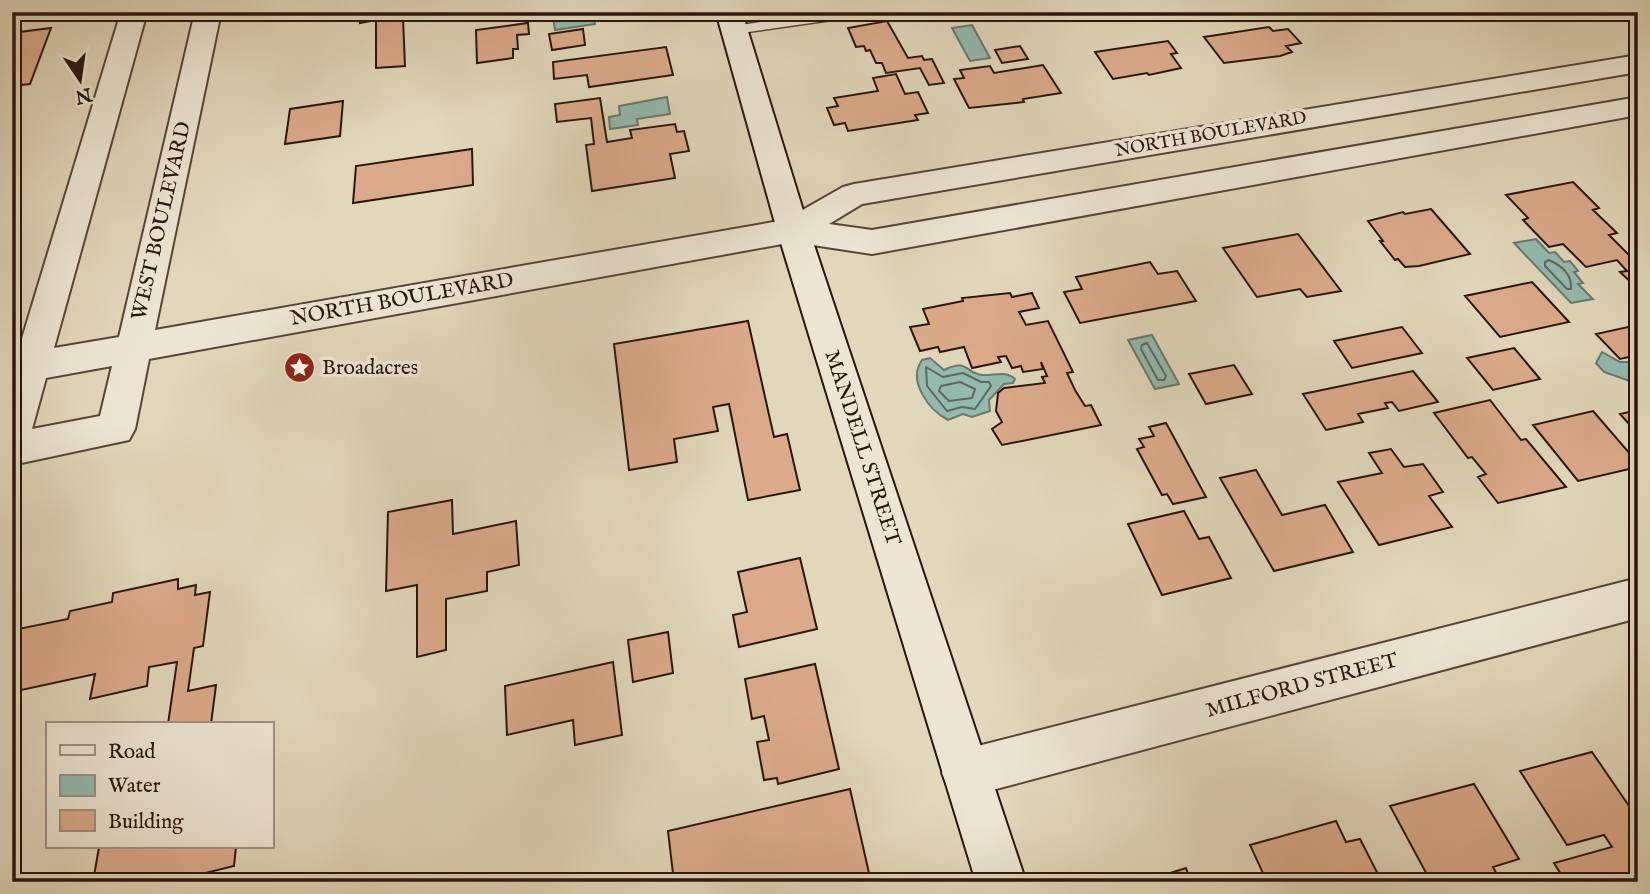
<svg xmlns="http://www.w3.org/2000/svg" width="1650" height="894" font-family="'IM FELL English',serif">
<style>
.water{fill:#94bab0;stroke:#6a786f;stroke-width:2}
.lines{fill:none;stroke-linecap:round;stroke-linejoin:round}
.shore{stroke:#5f685e;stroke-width:2}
.building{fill:#dbaa8b;stroke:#2a160d;stroke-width:2}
.lane-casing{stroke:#584638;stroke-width:3}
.street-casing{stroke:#584638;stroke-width:4}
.secondary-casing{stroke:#2a160d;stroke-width:4}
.lane{fill:#ece5d3;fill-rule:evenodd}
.street{fill:#ece5d3;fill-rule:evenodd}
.secondary{fill:#ece5d3;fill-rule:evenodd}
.labels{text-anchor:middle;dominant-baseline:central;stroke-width:7;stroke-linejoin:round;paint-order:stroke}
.far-street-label{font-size:18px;fill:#2a160d;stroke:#ece5d3}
.street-label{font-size:21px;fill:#2a160d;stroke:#ece5d3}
.poi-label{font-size:21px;fill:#2a160d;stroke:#ece5d3;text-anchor:start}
</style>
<rect width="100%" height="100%" fill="#e1d7bb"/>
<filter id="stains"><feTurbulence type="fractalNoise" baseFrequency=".00286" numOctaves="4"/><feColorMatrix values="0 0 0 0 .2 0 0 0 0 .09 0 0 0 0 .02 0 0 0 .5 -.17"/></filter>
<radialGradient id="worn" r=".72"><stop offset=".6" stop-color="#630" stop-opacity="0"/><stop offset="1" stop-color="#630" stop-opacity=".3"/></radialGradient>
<path class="water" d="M 566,12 L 592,12 L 595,24 L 555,30 L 553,17 Z
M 972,25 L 990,58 L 970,61 L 952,28 Z
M 667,97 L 670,114 L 637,119 L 638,125 L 610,129 L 609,117 L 620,115 L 619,106 Z
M 1536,239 L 1549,253 L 1555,252 L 1564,262 L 1570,261 L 1578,271 L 1574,272 L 1583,283 L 1578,284 L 1593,299 L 1571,303 L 1514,243 Z
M 1152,335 L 1179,384 L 1155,389 L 1128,340 Z
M 1602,352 L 1620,362 L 1638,362 L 1638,384 L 1604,372 L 1596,363 Z
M 930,358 L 944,370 C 969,358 965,374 983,375 C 994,376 1006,370 1015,379 L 1013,383 L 1004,384 L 989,400 L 990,411 L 972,417 L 963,414 L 948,420 C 929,410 907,381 922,360 Z"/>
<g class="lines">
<path class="shore" d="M 1549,260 C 1562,266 1572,274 1571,289 L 1567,289 L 1545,266 L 1545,262 Z
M 1147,343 L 1166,376 L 1164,380 L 1158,380 L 1141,349 L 1142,345 Z
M 926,367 L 943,377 L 963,373 L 981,382 L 989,382 L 991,386 L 975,409 L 962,407 L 947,411 L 927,386 Z
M 960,382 L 975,389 L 972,398 L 949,401 L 939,391 L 941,386 Z"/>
</g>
<path class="building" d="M 347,12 L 452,12 L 403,18 L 405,66 L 376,68 L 376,20 L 360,23 L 361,16 L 347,18 Z
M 989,12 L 1038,12 L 1038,13 L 993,19 Z
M 887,21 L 908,58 L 922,56 L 924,60 L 932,59 L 944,83 L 929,85 L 920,68 L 886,73 L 882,63 L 876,63 L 870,50 L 866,51 L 864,46 L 856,47 L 848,28 Z
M 528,23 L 529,34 L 517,35 L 518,49 L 513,49 L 513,58 L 477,63 L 476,30 Z
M 1269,27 L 1273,31 L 1288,29 L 1301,43 L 1286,46 L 1292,52 L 1280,56 L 1224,63 L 1204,37 Z
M 51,28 L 30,84 L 12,86 L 12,33 Z
M 583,29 L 585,45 L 552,50 L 549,34 Z
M 1168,41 L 1177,53 L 1171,54 L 1181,68 L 1149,75 L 1147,73 L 1113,79 L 1095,52 Z
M 1020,46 L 1028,59 L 1002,63 L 995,50 Z
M 666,47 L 673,75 L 589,87 L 587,75 L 554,79 L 553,62 Z
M 1043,65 L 1061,93 L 1023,99 L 1024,102 L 969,108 L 954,79 L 964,78 L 960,70 L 990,66 L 994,73 Z
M 896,74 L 905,94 L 918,92 L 928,113 L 915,115 L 918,120 L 848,131 L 845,123 L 834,125 L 827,108 L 838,106 L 834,98 L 878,91 L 873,78 Z
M 600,98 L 607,142 L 632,138 L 630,130 L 675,124 L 677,132 L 684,131 L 689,151 L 670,154 L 675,178 L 592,191 L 586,145 L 594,144 L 591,118 L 557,122 L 555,104 Z
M 343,101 L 340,136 L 285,144 L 290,109 Z
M 472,149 L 473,185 L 353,203 L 356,166 Z
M 1573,182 L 1599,208 L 1593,210 L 1617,233 L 1609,235 L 1638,264 L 1638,289 L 1620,272 L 1627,271 L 1617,260 L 1586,267 L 1563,244 L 1549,247 L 1523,220 L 1528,218 L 1506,195 Z
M 1431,209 L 1470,254 L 1419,266 L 1405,267 L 1398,259 L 1395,260 L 1380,241 L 1383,241 L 1368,221 L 1403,212 L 1405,214 Z
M 1298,234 L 1341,291 L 1307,297 L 1300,289 L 1257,297 L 1223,248 Z
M 1150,262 L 1158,274 L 1177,271 L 1196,301 L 1080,323 L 1064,292 L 1082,289 L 1076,277 Z
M 1532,282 L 1569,322 L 1500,337 L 1465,296 Z
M 1010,293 L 1012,297 L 1032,293 L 1039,308 L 1019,312 L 1026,325 L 1048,321 L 1073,372 L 1067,373 L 1075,390 L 1085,406 L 1091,405 L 1101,425 L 1002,445 L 992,429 L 1002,422 L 996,411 L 998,393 L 1004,388 L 1045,383 L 1042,377 L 1047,376 L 1041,362 L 1043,369 L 1023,372 L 1021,366 L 1012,368 L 1006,356 L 998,357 L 1001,362 L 972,368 L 964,347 L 940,352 L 938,347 L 920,351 L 910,327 L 929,324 L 923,309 L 963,301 L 962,298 Z
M 748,321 L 774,437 L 787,434 L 800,490 L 748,500 L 729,404 L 713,407 L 718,431 L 674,439 L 677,462 L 629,470 L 614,344 Z
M 1402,327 L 1422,353 L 1352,368 L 1334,341 Z
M 1628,327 L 1638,338 L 1638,355 L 1620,359 L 1596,334 Z
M 1514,348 L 1540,379 L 1493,390 L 1467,358 Z
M 1234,365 L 1252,394 L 1206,404 L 1189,374 Z
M 1413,371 L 1438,402 L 1399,411 L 1392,402 L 1385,403 L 1388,408 L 1358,414 L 1363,422 L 1326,430 L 1303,394 Z
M 1490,400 L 1521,440 L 1526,439 L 1566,487 L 1498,503 L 1478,477 L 1486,474 L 1472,457 L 1468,458 L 1434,413 Z
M 1638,410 L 1638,434 L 1620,414 Z
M 1593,411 L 1638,463 L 1638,467 L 1578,481 L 1533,425 Z
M 1166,423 L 1171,432 L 1206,497 L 1173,504 L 1167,494 L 1162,495 L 1137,449 L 1144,447 L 1139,439 L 1154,436 L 1149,427 Z
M 1391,449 L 1404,467 L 1423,464 L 1443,492 L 1429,496 L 1452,527 L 1379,545 L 1338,482 L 1382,473 L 1369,453 Z
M 1256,470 L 1282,515 L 1325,505 L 1353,552 L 1274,571 L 1220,478 Z
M 452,500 L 453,534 L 516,521 L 519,565 L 487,572 L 487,591 L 446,599 L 446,650 L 417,657 L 417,585 L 386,591 L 388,512 Z
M 1184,511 L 1199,539 L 1209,537 L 1231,578 L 1162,595 L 1128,524 Z
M 800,558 L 817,629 L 739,647 L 733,615 L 747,612 L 738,572 Z
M 178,579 L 178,589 L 196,585 L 195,595 L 210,592 L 203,646 L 194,648 L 188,691 L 216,685 L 211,724 L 168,724 L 177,662 L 149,667 L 147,686 L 90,699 L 95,674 L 12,692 L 13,630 L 68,619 L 70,611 L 112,602 L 113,593 Z
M 668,632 L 673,673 L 633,682 L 628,640 Z
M 613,662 L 622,735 L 575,745 L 573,720 L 507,735 L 505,686 Z
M 815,664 L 839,769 L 778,784 L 777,778 L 764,780 L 757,742 L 769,740 L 764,716 L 752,719 L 745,679 Z
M 1592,752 L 1638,819 L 1638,882 L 1566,882 L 1554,863 L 1612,847 L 1604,835 L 1567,845 L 1520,771 Z
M 1474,784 L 1519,859 L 1493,867 L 1501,882 L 1431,882 L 1390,806 Z
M 850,789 L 871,882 L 674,882 L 668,831 Z
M 1336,821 L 1346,842 L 1360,839 L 1382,882 L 1267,882 L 1250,845 Z
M 99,847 L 236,847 L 234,866 L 169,882 L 93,882 Z
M 1186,868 L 1191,882 L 1163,882 L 1161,876 Z"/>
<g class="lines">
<defs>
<path id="lane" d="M 828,12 L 867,12 L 860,16 L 734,34 L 727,30 L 734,26 Z"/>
<path id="street" d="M 121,12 L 147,12 L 54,348 L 119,337 L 195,12 L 221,12 L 155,330 L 785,220 L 843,187 L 854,184 L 1638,55 L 1638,72 L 862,204 L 829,224 L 872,230 L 1638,97 L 1638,115 L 872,254 L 793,242 L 149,359 L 135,429 L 129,440 L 12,465 L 12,356 L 17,355 ZM 112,366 L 100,416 L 32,429 L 46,378 Z
M 1638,578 L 1638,618 L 966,797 L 949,790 L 942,773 L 949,756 L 966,749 Z"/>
<path id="secondary" d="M 716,12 L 742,12 L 809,230 L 1026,882 L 976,882 L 777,230 Z"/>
</defs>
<use href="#lane" class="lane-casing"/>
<use href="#street" class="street-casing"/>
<use href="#secondary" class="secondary-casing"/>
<use href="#lane" class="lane"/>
<use href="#street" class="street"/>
<use href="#secondary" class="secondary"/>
</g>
<defs>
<symbol id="sight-disc" viewBox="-11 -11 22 22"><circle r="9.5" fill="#8f2418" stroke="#ece5d3"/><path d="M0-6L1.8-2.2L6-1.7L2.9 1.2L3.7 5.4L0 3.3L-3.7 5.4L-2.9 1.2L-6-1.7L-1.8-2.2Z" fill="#fff"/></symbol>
</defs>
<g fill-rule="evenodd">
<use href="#sight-disc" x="282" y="350" width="35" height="35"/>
</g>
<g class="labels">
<g class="far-street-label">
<text transform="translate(1211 135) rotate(-10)">NORTH BOULEVARD</text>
</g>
<g class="street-label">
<text transform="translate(162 221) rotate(-77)">WEST BOULEVARD</text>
<text transform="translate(402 300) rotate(-10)">NORTH BOULEVARD</text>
<text transform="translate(862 448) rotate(72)">MANDELL STREET</text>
<text transform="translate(1302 686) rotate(-15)">MILFORD STREET</text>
</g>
<g class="poi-label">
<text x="322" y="368">Broadacres</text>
</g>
</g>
<rect width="1650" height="894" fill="none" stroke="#e1d7bb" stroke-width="42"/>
<rect x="14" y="14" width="1622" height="866" fill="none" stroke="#2a160d" stroke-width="3.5"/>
<rect x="21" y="21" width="1608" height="852" fill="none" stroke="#2a160d" stroke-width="2"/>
<rect x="46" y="722" width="228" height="126" fill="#ece5d3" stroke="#9e9284" stroke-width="2"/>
<rect x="60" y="745" width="35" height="10" fill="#ece5d3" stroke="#9e9284" stroke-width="2"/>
<text x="108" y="758" font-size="21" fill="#2a160d">Road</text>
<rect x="60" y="775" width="35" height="21" fill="#94bab0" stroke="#9e9284" stroke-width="2"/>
<text x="108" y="792" font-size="21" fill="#2a160d">Water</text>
<rect x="60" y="810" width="35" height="21" fill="#dbaa8b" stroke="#9e9284" stroke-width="2"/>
<text x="108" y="828" font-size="21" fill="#2a160d">Building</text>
<g transform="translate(80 80) rotate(167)" stroke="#ece5d3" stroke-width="5" paint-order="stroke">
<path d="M0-5L12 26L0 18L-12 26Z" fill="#2a160d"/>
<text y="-10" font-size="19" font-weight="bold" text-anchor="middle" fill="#2a160d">N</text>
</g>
<rect width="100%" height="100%" filter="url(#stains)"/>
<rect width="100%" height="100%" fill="url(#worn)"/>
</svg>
